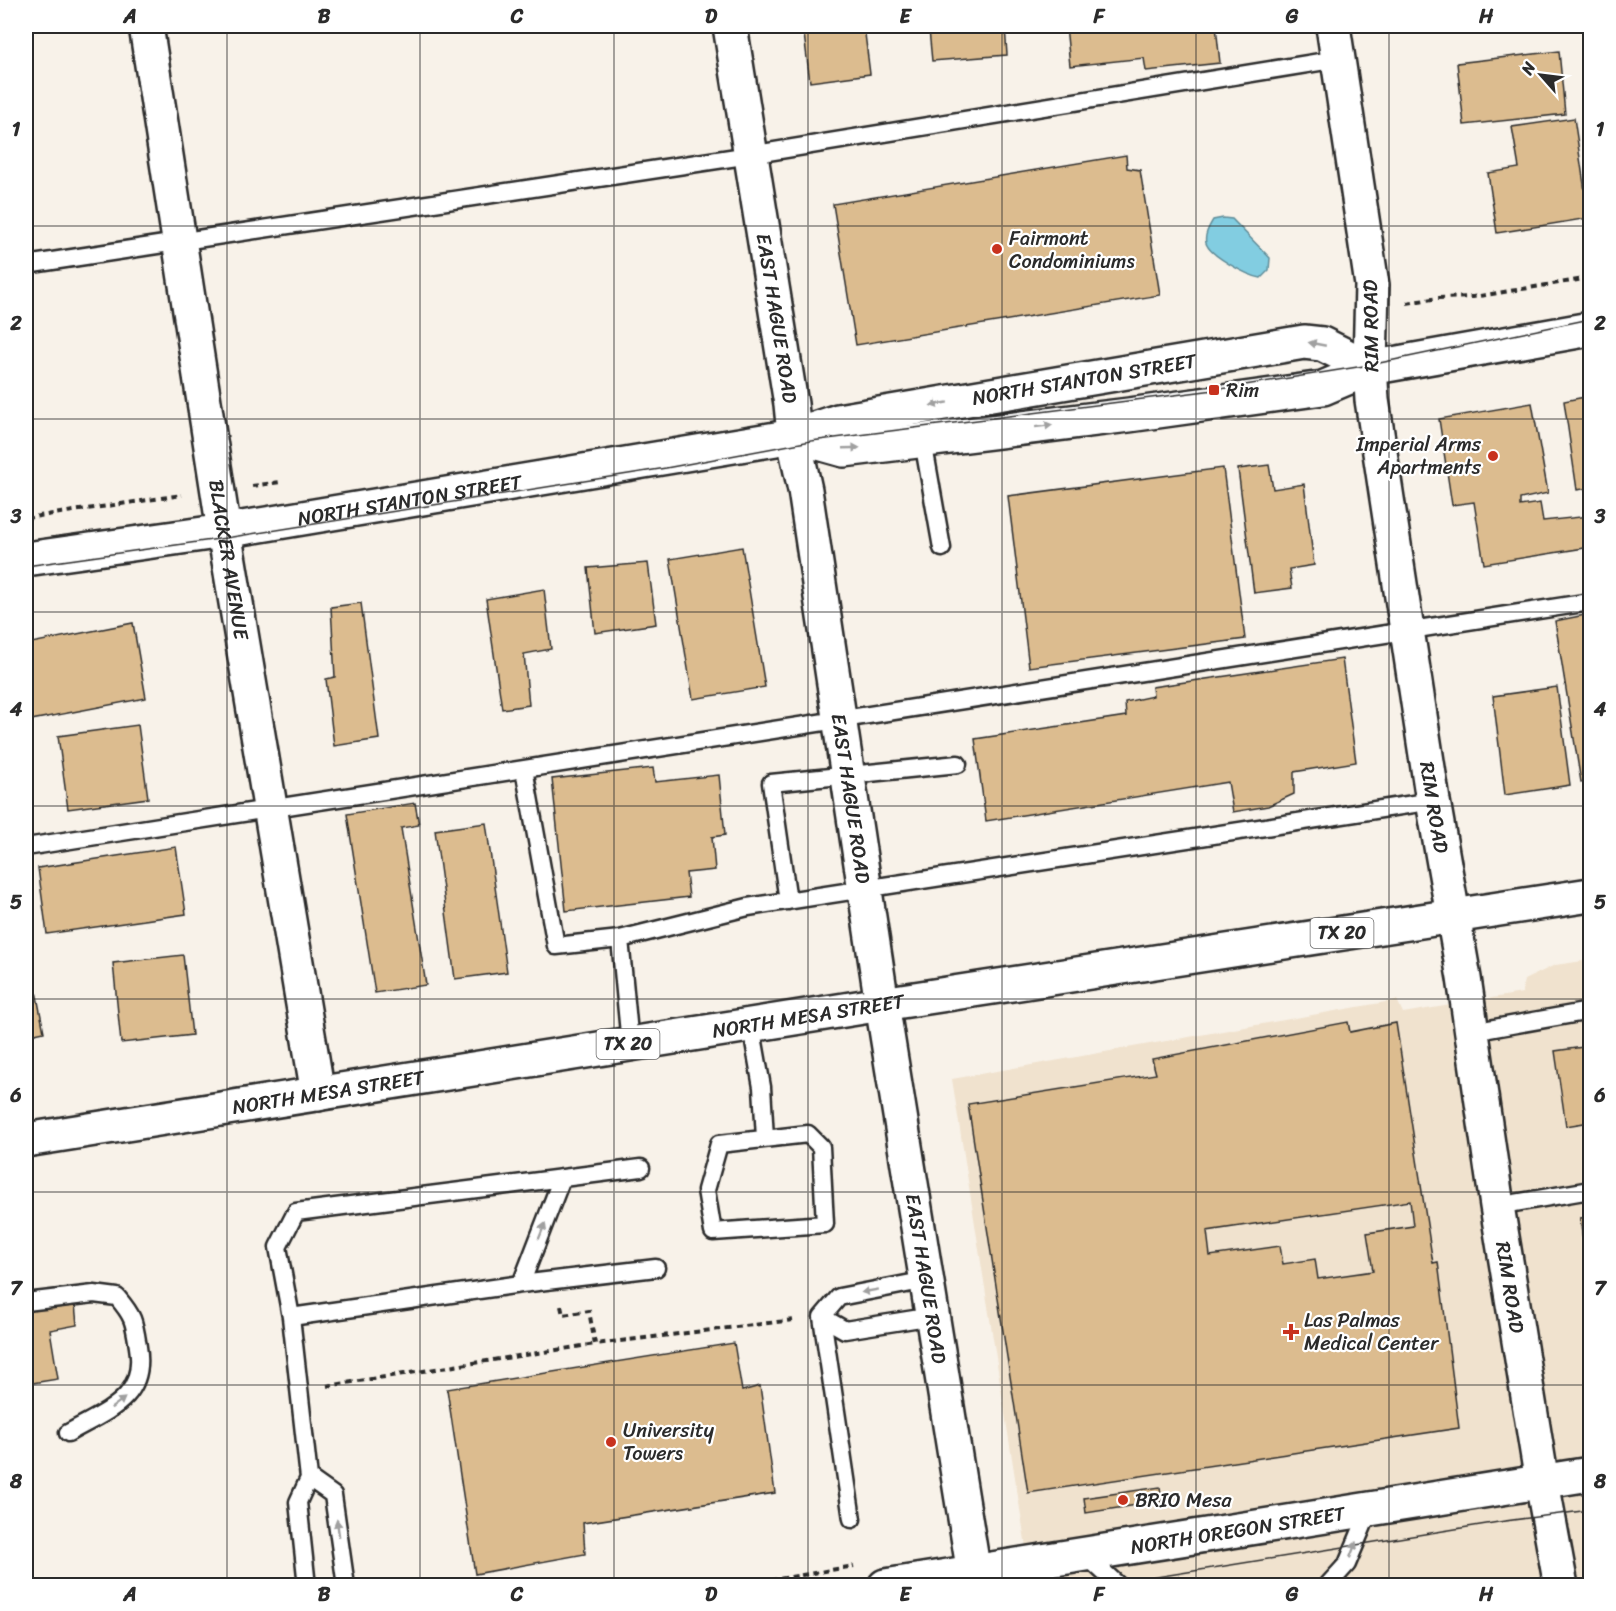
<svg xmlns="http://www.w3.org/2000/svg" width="1616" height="1611" font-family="Sriracha,sans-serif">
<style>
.built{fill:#f0e2ce}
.water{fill:#82cde1;stroke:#5f8c98;stroke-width:1.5}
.building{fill:#dcbc8f;stroke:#2b2b2b;stroke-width:1.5;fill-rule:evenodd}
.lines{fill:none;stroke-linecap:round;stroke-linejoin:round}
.service-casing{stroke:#2b2b2b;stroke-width:21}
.minor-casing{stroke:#2b2b2b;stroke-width:38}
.tertiary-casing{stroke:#2b2b2b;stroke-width:38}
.primary-casing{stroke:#2b2b2b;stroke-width:38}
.path{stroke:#2b2b2b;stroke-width:4;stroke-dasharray:6 4.5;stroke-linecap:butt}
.service{stroke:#fff;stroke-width:16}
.minor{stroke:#fff;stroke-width:33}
.tertiary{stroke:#fff;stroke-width:33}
.primary{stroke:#fff;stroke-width:33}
.tram{stroke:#2b2b2b;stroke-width:1.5}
.oneway{fill:#a0a0a0}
.grid{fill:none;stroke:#2b2b2b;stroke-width:1.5;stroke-opacity:0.55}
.poi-dot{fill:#c8321e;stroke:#fff;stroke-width:2}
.labels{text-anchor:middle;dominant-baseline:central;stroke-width:4.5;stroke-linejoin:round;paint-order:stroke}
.shield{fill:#fff;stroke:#6b6b6b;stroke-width:1.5}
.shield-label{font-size:18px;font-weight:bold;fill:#2b2b2b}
.poi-label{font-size:20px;fill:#2b2b2b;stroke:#fff;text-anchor:start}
.street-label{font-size:20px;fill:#2b2b2b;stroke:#fff}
.neatline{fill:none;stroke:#2b2b2b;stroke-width:2}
.grid-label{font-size:20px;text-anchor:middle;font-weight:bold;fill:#2b2b2b}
</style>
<rect width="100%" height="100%" fill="#f8f2e9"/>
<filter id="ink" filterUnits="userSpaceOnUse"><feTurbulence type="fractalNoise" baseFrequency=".0167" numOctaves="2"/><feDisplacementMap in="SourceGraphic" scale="12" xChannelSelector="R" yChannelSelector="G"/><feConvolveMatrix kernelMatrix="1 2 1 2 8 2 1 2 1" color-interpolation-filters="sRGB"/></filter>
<g filter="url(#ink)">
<path class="built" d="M 1590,960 L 1590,1585 L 1032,1585 L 952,1079 L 1397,1000 L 1403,1013 L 1522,993 L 1524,980 L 1555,965 Z"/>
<path class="water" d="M 1223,218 L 1232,219 L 1270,258 L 1269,270 L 1261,278 C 1248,276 1210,256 1206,243 C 1204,235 1209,227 1213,220 Z"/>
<path class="building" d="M 803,26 L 864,26 L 870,74 L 810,82 Z
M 908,26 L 1005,26 L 1007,55 L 932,61 L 929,30 L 908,32 Z
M 1066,26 L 1216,26 L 1220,63 L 1146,71 L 1144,58 L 1070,66 Z
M 1559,51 L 1565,114 L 1464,125 L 1457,63 Z
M 1574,118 L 1589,218 L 1497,233 L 1488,173 L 1519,168 L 1512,127 Z
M 1126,155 L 1127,168 L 1140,170 L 1160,295 L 856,345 L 833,204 Z
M 1590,396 L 1590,488 L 1577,490 L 1564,401 Z
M 1532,403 L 1548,493 L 1520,499 L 1520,506 L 1540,503 L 1543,521 L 1590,516 L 1590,547 L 1484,564 L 1474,502 L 1452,505 L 1439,419 Z
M 1269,465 L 1273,489 L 1304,484 L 1314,565 L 1289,569 L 1292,588 L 1254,593 L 1238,469 Z
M 1223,468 L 1245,639 L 1029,667 L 1008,496 Z
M 742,547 L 765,687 L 693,699 L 670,559 Z
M 648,563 L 656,624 L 595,633 L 588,568 Z
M 544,589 L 551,649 L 524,654 L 529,705 L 502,709 L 486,599 Z
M 361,603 L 379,739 L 334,746 L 326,679 L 335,677 L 331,607 Z
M 1590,614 L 1590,781 L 1581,782 L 1555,621 Z
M 133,623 L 146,698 L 26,721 L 26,644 Z
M 1342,659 L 1356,762 L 1294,772 L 1294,794 L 1268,806 L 1233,812 L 1228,782 L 986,821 L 975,739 L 1126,716 L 1125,702 L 1153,696 L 1152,687 Z
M 1557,687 L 1570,785 L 1505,795 L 1493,696 Z
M 138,725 L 148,798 L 68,809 L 58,736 Z
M 653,768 L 655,782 L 719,775 L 725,835 L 712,837 L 715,870 L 686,873 L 689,897 L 566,911 L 552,779 Z
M 415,803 L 419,825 L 401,828 L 426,985 L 375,993 L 347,814 Z
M 486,823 L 507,972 L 455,979 L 435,830 Z
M 176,847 L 186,914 L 47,934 L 38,868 Z
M 28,950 L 44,1032 L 26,1036 L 26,951 Z
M 183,955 L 192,1035 L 121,1043 L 113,963 Z
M 1348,1022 L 1350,1032 L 1396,1023 L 1433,1263 L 1438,1262 L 1459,1428 L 1028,1493 L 968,1104 L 1156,1074 L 1152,1059 ZM 1410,1201 L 1413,1226 L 1367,1233 L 1373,1271 L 1318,1279 L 1315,1259 L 1283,1264 L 1280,1246 L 1210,1256 L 1207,1231 Z
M 1590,1046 L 1590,1122 L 1566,1126 L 1555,1051 Z
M 1590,1217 L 1590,1294 L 1580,1218 Z
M 75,1304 L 77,1325 L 50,1330 L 58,1379 L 26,1384 L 26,1311 Z
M 734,1343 L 742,1391 L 760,1386 L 775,1493 L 583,1523 L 585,1554 L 475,1574 L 447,1389 Z
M 1160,1487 L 1162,1501 L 1086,1513 L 1084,1498 Z"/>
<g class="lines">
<defs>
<path id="service" d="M 26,265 L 750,155 L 1338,59
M 923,441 L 942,548
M 524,769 L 556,946 L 620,939 L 630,1044
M 26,847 L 1590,602
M 788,901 L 771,783 L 958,764
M 620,939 L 748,907 L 1433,801
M 751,1025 L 762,1087 L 765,1138
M 1472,1032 L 1590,1011
M 808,1134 L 821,1147 L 825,1224 L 713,1232 L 706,1190 L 719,1144 Z
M 1497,1206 L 1590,1190
M 521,1284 L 562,1178
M 26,1302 L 94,1294 L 117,1297 C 134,1317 134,1321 138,1347 C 147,1399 106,1411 68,1433
M 291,1317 L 521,1284 L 656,1268
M 822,1317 L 845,1330 L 933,1316
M 309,1478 L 333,1495 L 346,1586
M 852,1519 L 822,1317 L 839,1297 L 927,1280
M 1084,1554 L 1119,1586
M 307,1586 L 298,1502 L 309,1478 L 291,1317 L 278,1247 L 296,1212 L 641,1168
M 1327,1586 L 1347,1564 L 1370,1509"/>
<g id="minor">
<path id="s1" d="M 146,26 L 224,531 L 318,1094"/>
<path id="s2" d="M 730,26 L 791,404 L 795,444 L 805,490 L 882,1004 L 976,1586"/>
<path d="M 1542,1482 L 1561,1586"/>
</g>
<g id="tertiary">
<path id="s3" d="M 1333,26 L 1372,285 L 1370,365 L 1372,400 L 1433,801 L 1464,978 L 1497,1206 L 1542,1482"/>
<path d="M 794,436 L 844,450 L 1129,415 L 1323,388 L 1370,368 L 1590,329"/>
<path id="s4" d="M 26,559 L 224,531 L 794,436 L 838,421 L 1304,342 L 1322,344 L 1370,368"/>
<path id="s5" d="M 885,1586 L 1590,1474"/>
</g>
<g id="primary">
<path id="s6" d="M 26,1140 L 882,1004 L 1590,895"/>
</g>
</defs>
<use href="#service" class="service-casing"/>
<use href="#minor" class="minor-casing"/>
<use href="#tertiary" class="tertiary-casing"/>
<use href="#primary" class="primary-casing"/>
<path class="path" d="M 1407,303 L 1438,298 L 1473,297 L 1590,278
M 252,486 L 280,482
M 26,518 L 182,495
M 561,1306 L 563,1315 L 589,1311 L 595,1344 L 794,1320
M 327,1386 L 595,1344
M 739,1586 L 854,1566"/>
<use href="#service" class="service"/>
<use href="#minor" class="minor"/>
<use href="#tertiary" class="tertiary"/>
<use href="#primary" class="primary"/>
<path class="tram" d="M 26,566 L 226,538 L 666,468 L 811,441 L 1214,390 L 1370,365 L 1590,319
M 1101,1586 L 1505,1521 L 1590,1510"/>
</g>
<defs><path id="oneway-solid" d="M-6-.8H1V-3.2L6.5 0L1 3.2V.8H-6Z" transform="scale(1.5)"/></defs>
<g class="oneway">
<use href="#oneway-solid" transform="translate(1317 344) rotate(-169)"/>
<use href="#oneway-solid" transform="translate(939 404) rotate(170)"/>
<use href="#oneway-solid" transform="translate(1044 426) rotate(-7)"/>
<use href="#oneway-solid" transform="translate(851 448) rotate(-2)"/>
<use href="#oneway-solid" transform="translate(542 1231) rotate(-68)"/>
<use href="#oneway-solid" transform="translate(870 1291) rotate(170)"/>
<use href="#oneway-solid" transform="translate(118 1403) rotate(-37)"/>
<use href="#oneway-solid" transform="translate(338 1528) rotate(-98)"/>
<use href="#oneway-solid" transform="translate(1353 1550) rotate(-69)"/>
</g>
</g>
<path class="grid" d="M 227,26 L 227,1586M 420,26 L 420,1586M 614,26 L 614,1586M 808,26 L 808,1586M 1002,26 L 1002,1586M 1196,26 L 1196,1586M 1389,26 L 1389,1586M 26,226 L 1590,226M 26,419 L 1590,419M 26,612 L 1590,612M 26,806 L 1590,806M 26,999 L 1590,999M 26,1192 L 1590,1192M 26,1385 L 1590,1385"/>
<g class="poi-dot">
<circle cx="997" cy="249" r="6"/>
<rect x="1208" y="384" width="12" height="12" rx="3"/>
<circle cx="1493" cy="456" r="6"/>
<path d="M1288 1323h6v6h6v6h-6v6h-6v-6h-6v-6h6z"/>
<circle cx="611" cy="1442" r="6"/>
<circle cx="1123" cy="1500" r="6"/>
</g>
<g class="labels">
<g class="shield">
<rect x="1310.5" y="918" width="63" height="30" rx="4.5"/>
<rect x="596.5" y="1029" width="63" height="30" rx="4.5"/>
</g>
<g class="shield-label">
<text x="1342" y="933">TX 20</text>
<text x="628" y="1044">TX 20</text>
</g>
<g class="poi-label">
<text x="1009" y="238">Fairmont<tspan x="1009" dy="23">Condominiums</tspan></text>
<text x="1226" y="390">Rim</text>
<text x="1481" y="444" text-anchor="end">Imperial Arms<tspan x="1481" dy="23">Apartments</tspan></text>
<text x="1304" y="1320">Las Palmas<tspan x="1304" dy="23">Medical Center</tspan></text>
<text x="623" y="1430">University<tspan x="623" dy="23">Towers</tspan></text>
<text x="1135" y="1500">BRIO Mesa</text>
</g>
<g class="street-label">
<text stroke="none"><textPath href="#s2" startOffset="296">EAST HAGUE ROAD</textPath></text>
<text transform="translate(1371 326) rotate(-91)">RIM ROAD</text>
<text stroke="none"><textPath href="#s4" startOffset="1074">NORTH STANTON STREET</textPath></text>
<text stroke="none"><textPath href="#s4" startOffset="388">NORTH STANTON STREET</textPath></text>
<text stroke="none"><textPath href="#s1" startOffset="540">BLACKER AVENUE</textPath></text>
<text stroke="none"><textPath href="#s2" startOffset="782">EAST HAGUE ROAD</textPath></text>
<text stroke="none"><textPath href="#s3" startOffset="789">RIM ROAD</textPath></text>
<text stroke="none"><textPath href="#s6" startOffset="792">NORTH MESA STREET</textPath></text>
<text stroke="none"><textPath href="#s6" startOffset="306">NORTH MESA STREET</textPath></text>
<text stroke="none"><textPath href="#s2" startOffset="1268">EAST HAGUE ROAD</textPath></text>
<text stroke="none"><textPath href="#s3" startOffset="1275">RIM ROAD</textPath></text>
<text stroke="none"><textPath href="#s5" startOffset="357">NORTH OREGON STREET</textPath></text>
</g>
</g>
<rect width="1616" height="1611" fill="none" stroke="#fff" stroke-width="66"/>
<g transform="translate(1541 75) rotate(298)" stroke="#ffffff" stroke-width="4.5" paint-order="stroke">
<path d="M0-4.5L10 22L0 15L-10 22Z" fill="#2b2b2b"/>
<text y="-9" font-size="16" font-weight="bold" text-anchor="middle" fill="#2b2b2b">N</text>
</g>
<rect x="33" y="33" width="1550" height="1545" class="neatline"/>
<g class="grid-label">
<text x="130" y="23">A</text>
<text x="324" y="23">B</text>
<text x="517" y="23">C</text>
<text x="711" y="23">D</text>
<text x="905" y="23">E</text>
<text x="1099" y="23">F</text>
<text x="1292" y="23">G</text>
<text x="1486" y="23">H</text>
<text x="16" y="136">1</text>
<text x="1600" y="136">1</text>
<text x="16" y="330">2</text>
<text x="1600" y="330">2</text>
<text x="16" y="523">3</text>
<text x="1600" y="523">3</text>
<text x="16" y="716">4</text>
<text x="1600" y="716">4</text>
<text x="16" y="909">5</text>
<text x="1600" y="909">5</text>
<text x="16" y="1102">6</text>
<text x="1600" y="1102">6</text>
<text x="16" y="1295">7</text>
<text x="1600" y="1295">7</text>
<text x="16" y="1488">8</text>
<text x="1600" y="1488">8</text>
<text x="130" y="1601">A</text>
<text x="324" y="1601">B</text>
<text x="517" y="1601">C</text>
<text x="711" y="1601">D</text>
<text x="905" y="1601">E</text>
<text x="1099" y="1601">F</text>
<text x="1292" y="1601">G</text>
<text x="1486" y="1601">H</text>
</g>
</svg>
